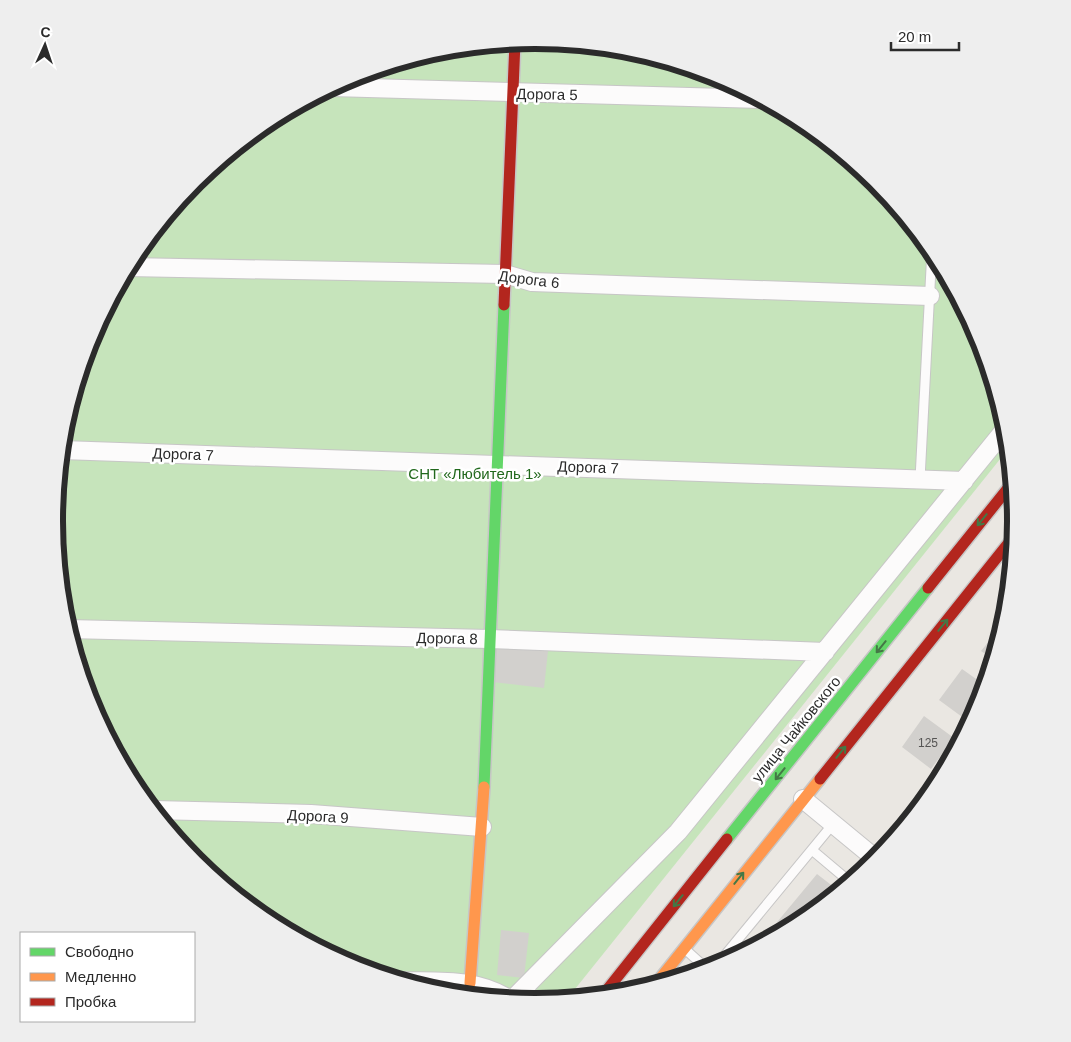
<svg xmlns="http://www.w3.org/2000/svg" width="1071" height="1042" font-family="Helvetica,sans-serif">
<style>
.green{fill:#c6e4bb}
.building{fill:#d2d0cd}
.lines{fill:none;stroke-linecap:round;stroke-linejoin:round}
.lane-casing{stroke:#c7c6c6;stroke-width:11}
.street-casing{stroke:#c7c6c6;stroke-width:20}
.fast-casing{stroke:#c7c6c6;stroke-width:14}
.slow-casing{stroke:#c7c6c6;stroke-width:14}
.jam-casing{stroke:#c7c6c6;stroke-width:14}
.lane{stroke:#fcfbfb;stroke-width:9}
.street{stroke:#fcfbfb;stroke-width:18}
.fast{stroke:#63d668;stroke-width:11}
.slow{stroke:#ff974d;stroke-width:11}
.jam{stroke:#b3261e;stroke-width:11}
.oneway{stroke:#447846}
.labels{text-anchor:middle;dominant-baseline:central;stroke-width:5;stroke-linejoin:round;paint-order:stroke}
.number-label{font-size:12px;fill:#565554}
.street-label{font-size:15px;fill:#2b2b2b;stroke:#fff}
.park-label{font-size:15px;fill:#21681c;stroke:#fff}
.rim{fill:none;stroke:#2b2b2b;stroke-width:6}
</style>
<rect width="100%" height="100%" fill="#eae7e2"/>
<path class="green" d="M 535,40 L 630,49 L 720,77 L 803,121 L 876,181 L 936,254 L 980,337 L 1007,427 L 1009,448 L 567,999 L 535,1002 L 441,993 L 351,965 L 268,921 L 195,861 L 135,788 L 91,705 L 64,615 L 55,521 L 64,427 L 91,337 L 136,254 L 196,181 L 269,121 L 352,77 L 442,49 Z"/>
<path class="building" d="M 1006,620 L 1002,632 L 994,660 L 981,651 Z
M 496,645 L 548,651 L 544,688 L 492,682 Z
M 962,669 L 986,686 L 980,705 L 969,722 L 939,700 Z
M 924,716 L 954,738 L 931,769 L 902,747 Z
M 817,874 L 839,891 L 802,921 L 758,945 Z
M 501,930 L 529,933 L 524,978 L 497,975 Z"/>
<g class="lines">
<defs>
<path id="lane" d="M 920,479 L 932,249
M 812,850 L 850,882
M 686,950 L 707,969
M 716,966 L 833,824"/>
<path id="street" d="M 332,87 L 762,99
M 128,267 L 505,274 L 532,282 L 930,296
M 62,450 L 964,481
M 68,629 L 489,639 L 825,652
M 803,799 L 877,860
M 154,810 L 311,814 L 482,827
M 401,981 C 440,982 475,978 509,999
M 512,1000 L 678,832 L 1007,427"/>
<path id="fast" d="M 484,787 L 504,305
M 727,839 L 928,588"/>
<path id="slow" d="M 470,983 L 484,787
M 655,985 L 820,779"/>
<path id="jam" d="M 504,305 L 515,42
M 928,588 L 1013,482
M 820,779 L 1015,535
M 603,995 L 727,839"/>
</defs>
<use href="#lane" class="lane-casing"/>
<use href="#street" class="street-casing"/>
<use href="#fast" class="fast-casing"/>
<use href="#slow" class="slow-casing"/>
<use href="#jam" class="jam-casing"/>
<use href="#lane" class="lane"/>
<use href="#street" class="street"/>
<use href="#fast" class="fast"/>
<use href="#slow" class="slow"/>
<use href="#jam" class="jam"/>
</g>
<defs><path id="oneway-shaft" d="M-6 0H5M1.5-3L5.5 0L1.5 3" fill="none" stroke-width="1.6" stroke-linecap="round" stroke-linejoin="round" transform="scale(1.25)"/></defs>
<g class="oneway">
<use href="#oneway-shaft" transform="translate(982 520) rotate(129)"/>
<use href="#oneway-shaft" transform="translate(943 625) rotate(-51)"/>
<use href="#oneway-shaft" transform="translate(881 647) rotate(129)"/>
<use href="#oneway-shaft" transform="translate(841 752) rotate(-51)"/>
<use href="#oneway-shaft" transform="translate(780 774) rotate(129)"/>
<use href="#oneway-shaft" transform="translate(739 878) rotate(-51)"/>
<use href="#oneway-shaft" transform="translate(678 901) rotate(129)"/>
</g>
<g class="labels">
<g class="number-label">
<text x="928" y="743">125</text>
</g>
<g class="street-label">
<text transform="translate(547 94) rotate(1)">Дорога 5</text>
<text transform="translate(529 279) rotate(7)">Дорога 6</text>
<text transform="translate(183 454) rotate(2)">Дорога 7</text>
<text transform="translate(588 467) rotate(2)">Дорога 7</text>
<text transform="translate(447 638) rotate(1)">Дорога 8</text>
<text transform="translate(796 729) rotate(-51)">улица Чайковского</text>
<text transform="translate(318 816) rotate(3)">Дорога 9</text>
</g>
<g class="park-label">
<text x="475" y="473">СНТ «Любитель 1»</text>
</g>
</g>
<path d="M0 0H1071V1042H0ZM63 521a472 472 0 1 1 944 0a472 472 0 1 1-944 0Z" fill="#eee" fill-rule="evenodd"/>
<path class="rim" d="M63 521a472 472 0 1 1 944 0a472 472 0 1 1-944 0Z"/>
<rect x="20" y="932" width="175" height="90" fill="#ffffff" stroke="#aaaaaa"/>
<rect x="30" y="948" width="25" height="8" fill="#63d668" stroke="#aaaaaa"/>
<text x="65" y="957" font-size="15" fill="#2b2b2b">Свободно</text>
<rect x="30" y="973" width="25" height="8" fill="#ff974d" stroke="#aaaaaa"/>
<text x="65" y="982" font-size="15" fill="#2b2b2b">Медленно</text>
<rect x="30" y="998" width="25" height="8" fill="#b3261e" stroke="#aaaaaa"/>
<text x="65" y="1007" font-size="15" fill="#2b2b2b">Пробка</text>
<g transform="translate(45 45) rotate(3)" stroke="#ffffff" stroke-width="4" paint-order="stroke">
<path d="M0-4L9 19L0 12L-9 19Z" fill="#2b2b2b"/>
<text y="-8" font-size="14" font-weight="bold" text-anchor="middle" fill="#2b2b2b">С</text>
</g>
<path d="M891 42v8h68v-8" fill="none" stroke="#2b2b2b" stroke-width="2.5"/>
<text x="898" y="42" font-size="15" fill="#2b2b2b" stroke="#ffffff" stroke-width="4" paint-order="stroke">20 m</text>
</svg>
